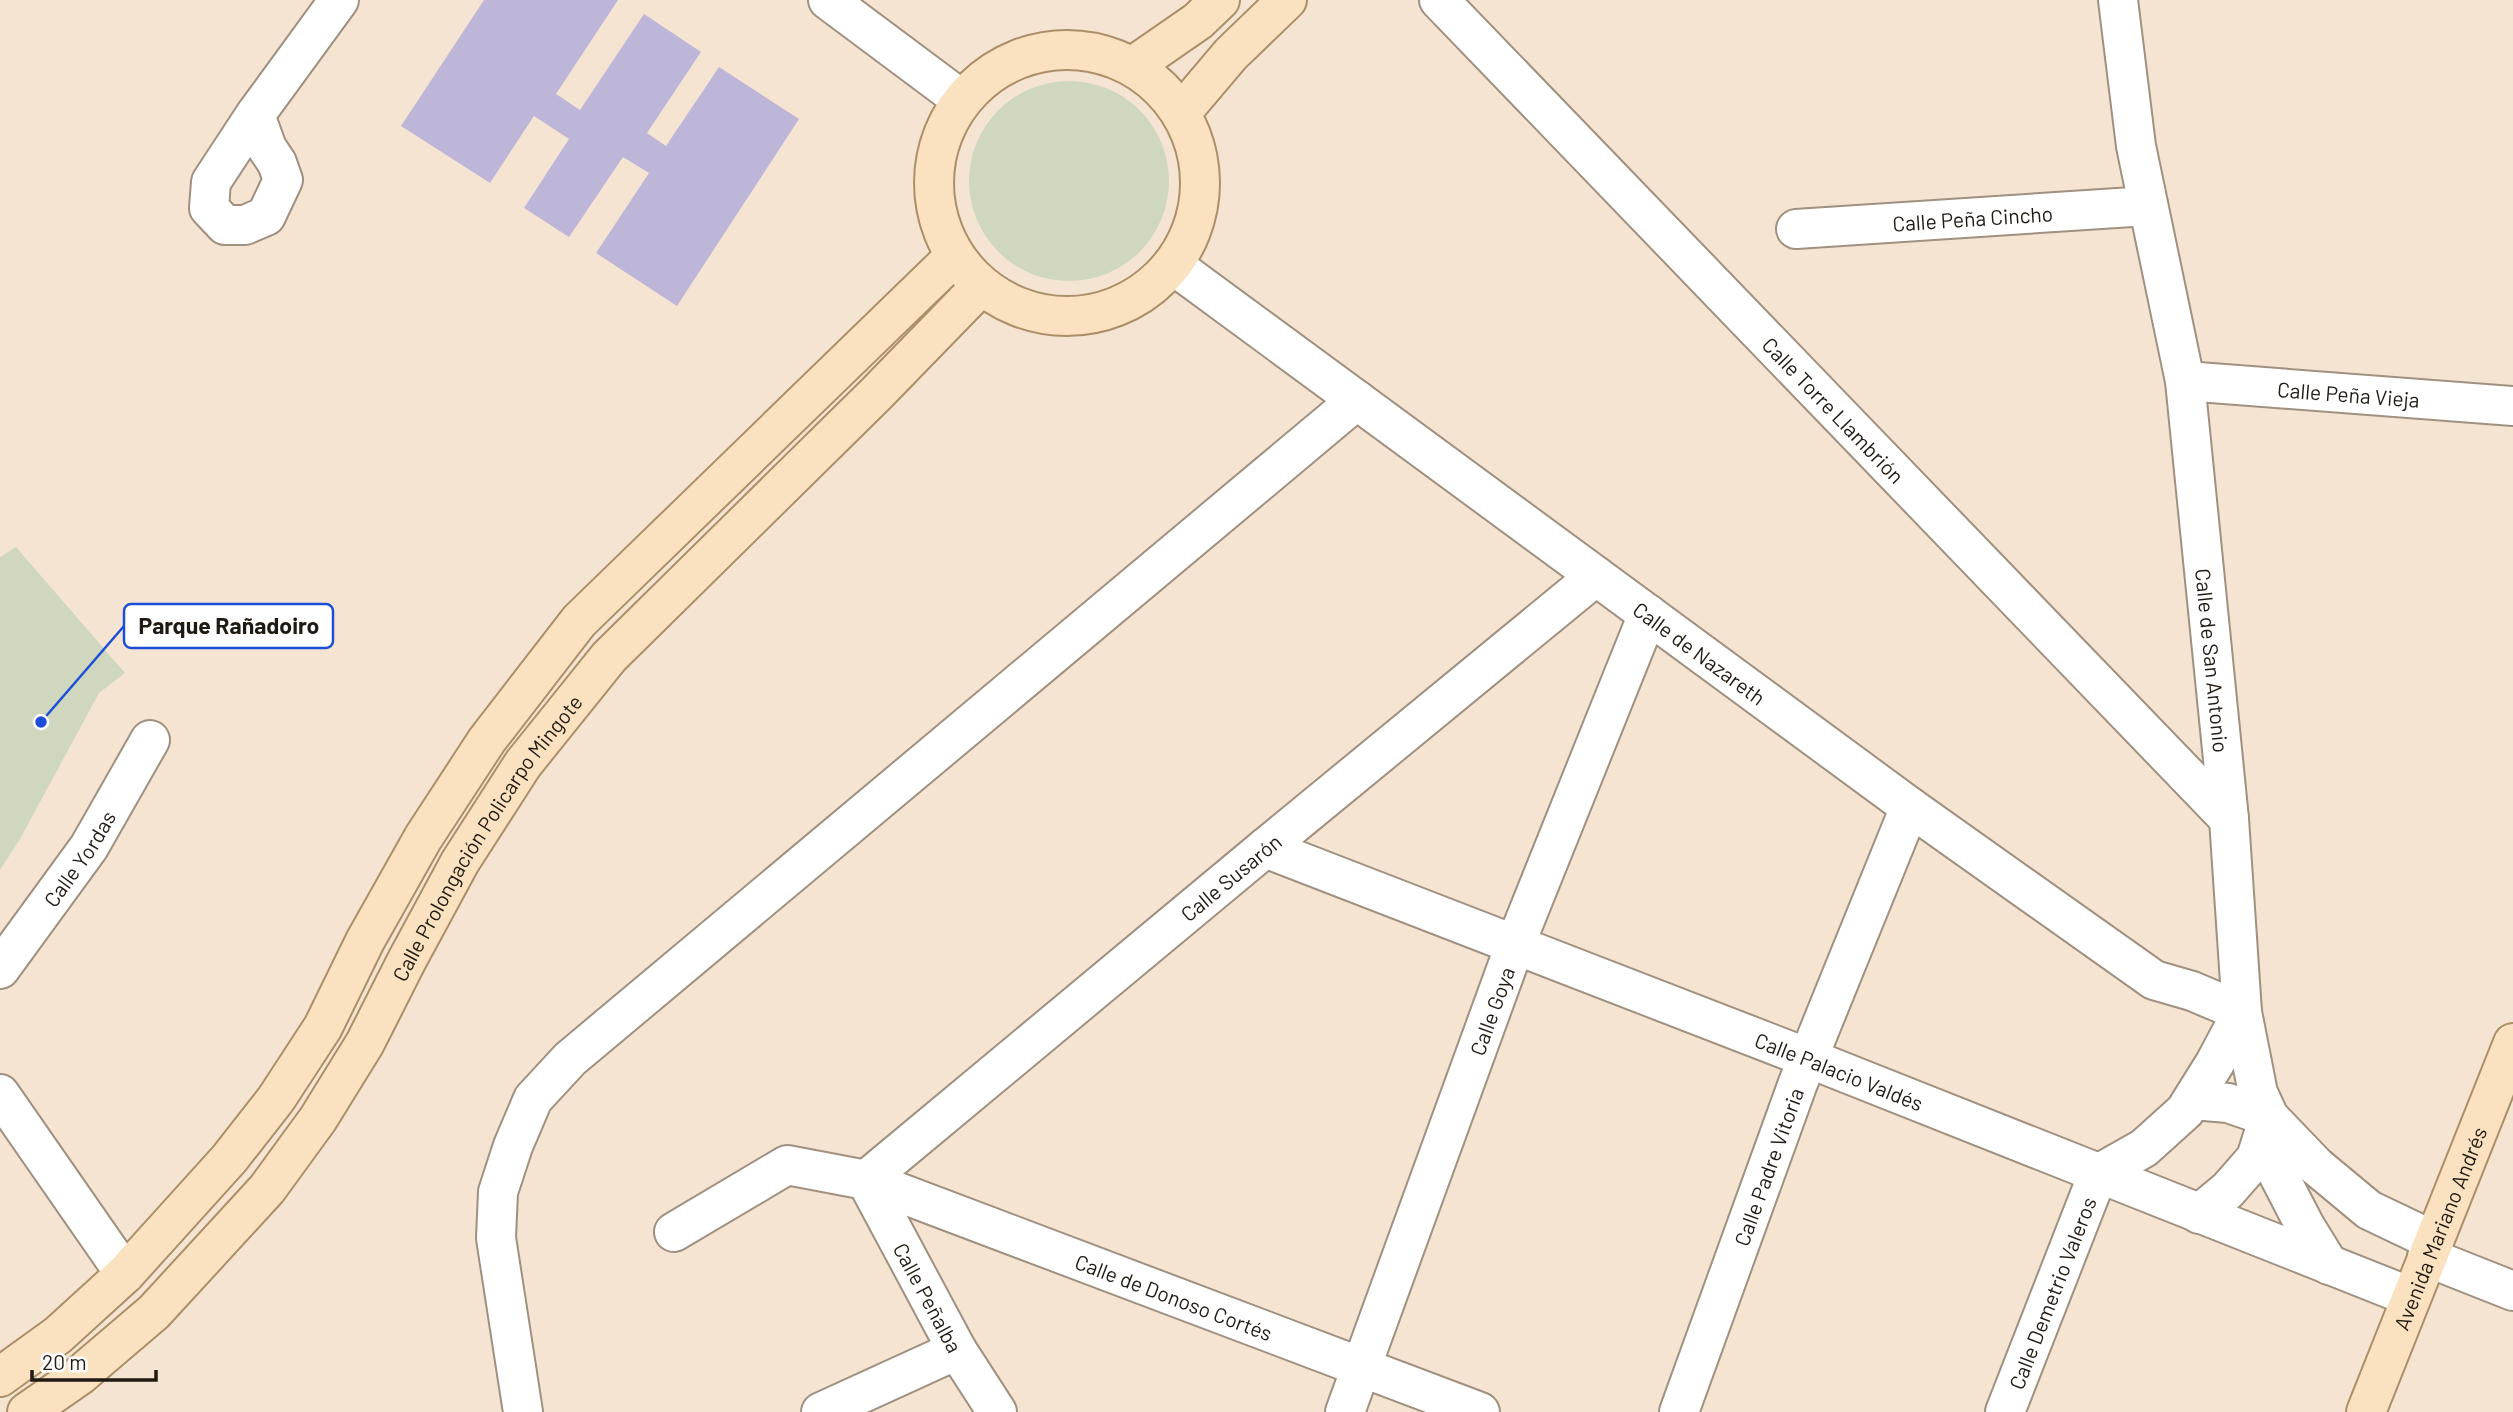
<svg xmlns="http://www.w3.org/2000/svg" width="2513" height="1412" font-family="Barlow,sans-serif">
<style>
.green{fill:#cfd8be}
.building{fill:#bdb6d8}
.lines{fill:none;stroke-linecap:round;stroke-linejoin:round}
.minor-casing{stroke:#a0907f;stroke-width:42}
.major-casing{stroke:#ab8f68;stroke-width:42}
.minor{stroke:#fff;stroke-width:38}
.major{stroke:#fae2c0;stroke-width:38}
.labels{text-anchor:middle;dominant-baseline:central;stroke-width:5;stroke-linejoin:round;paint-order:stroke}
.street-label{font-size:21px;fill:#201a13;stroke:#fff}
.leader{fill:none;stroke:#1d4ed8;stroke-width:2.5}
.callout-dot{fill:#1d4ed8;stroke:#fff;stroke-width:2.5}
.callout{fill:#fff;stroke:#1d4ed8;stroke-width:2.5}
.callout-label{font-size:23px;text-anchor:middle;font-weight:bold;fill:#201a13}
</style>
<rect width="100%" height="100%" fill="#f6e4d2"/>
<path class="green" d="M969 181a100 100 0 1 1 200 0a100 100 0 1 1-200 0Z
M 16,547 L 125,673 L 99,693 L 20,839 L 0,870 L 0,557 Z"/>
<path class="building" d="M 484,0 L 618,0 L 556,94 L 580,110 L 644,14 L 701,52 L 647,133 L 666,146 L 719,67 L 799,119 L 677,306 L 596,253 L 649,173 L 623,157 L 569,237 L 524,208 L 569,139 L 534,116 L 490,183 L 401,126 Z"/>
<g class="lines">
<defs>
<g id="minor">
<path d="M 828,0 L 962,100"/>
<path id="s1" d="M 1439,0 L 2229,819"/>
<path id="s2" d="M 2118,0 L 2136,146 L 2185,381 L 2229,819 L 2242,1012 L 2258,1093 L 2269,1117 L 2316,1166 L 2369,1210 L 2434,1241"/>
<path d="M 255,115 L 267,148 L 277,163 L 283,180 L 266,216 L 245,225 L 225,225 L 209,208 L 211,182 L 255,115 L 339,0"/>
<path id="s3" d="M 1796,229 L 2148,206"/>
<path id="s4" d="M 1173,265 L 1910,807 L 2154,980 L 2192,991 L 2242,1012"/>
<path id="s5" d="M 2185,381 L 2513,406"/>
<path id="s6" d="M 1265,848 L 1808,1058 L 2411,1297"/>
<path id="s7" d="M 0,969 L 89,847 L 150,740"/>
<path d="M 0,1094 L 125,1274"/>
<path d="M 2193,1100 L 2228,1103 L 2269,1117"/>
<path d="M 2269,1117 L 2276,1170 L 2305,1226 L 2329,1265"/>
<path id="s8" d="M 866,1180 L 1265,848 L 1596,576"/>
<path id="s9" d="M 866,1180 L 957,1350 L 997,1412"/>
<path d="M 2199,1214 L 2228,1190 L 2256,1158 L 2268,1120"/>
<path id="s10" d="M 674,1232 L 787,1165 L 866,1180 L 1480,1412"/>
<path d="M 2427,1257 L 2513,1291"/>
<path d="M 523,1412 L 496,1238 L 498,1192 L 513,1146 L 533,1099 L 570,1059 L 1357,400"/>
<path d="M 821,1412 L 957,1350"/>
<path id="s11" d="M 1345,1412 L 1515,945 L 1648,614"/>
<path id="s12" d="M 1679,1412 L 1798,1083 L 1910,807"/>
<path id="s13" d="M 2005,1412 L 2098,1174 L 2144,1148 L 2185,1111 L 2215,1063 L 2242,1012"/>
</g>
<g id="major">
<circle cx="1067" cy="183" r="133"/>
<path d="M 1133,66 L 1198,21 L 1220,0"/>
<path d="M 1181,113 L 1231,54 L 1287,0"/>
<path d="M 0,1377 L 58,1335 L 125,1274 L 229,1159 L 276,1099 L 323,1027 L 365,941 L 423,838 L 487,740 L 579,621 L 955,256"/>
<path id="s14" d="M 27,1412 L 79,1376 L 154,1312 L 267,1189 L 318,1119 L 365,1043 L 407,960 L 460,862 L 523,764 L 609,657 L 877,393 L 981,286"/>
<path id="s15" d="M 2366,1412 L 2513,1043"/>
</g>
</defs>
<use href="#minor" class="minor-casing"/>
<use href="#major" class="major-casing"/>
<use href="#minor" class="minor"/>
<use href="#major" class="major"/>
</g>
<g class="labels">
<g class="street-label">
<text stroke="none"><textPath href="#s3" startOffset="177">Calle Peña Cincho</textPath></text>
<text stroke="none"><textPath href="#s5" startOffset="164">Calle Peña Vieja</textPath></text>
<text stroke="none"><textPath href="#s1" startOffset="569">Calle Torre Llambrión</textPath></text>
<text stroke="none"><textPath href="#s4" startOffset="654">Calle de Nazareth</textPath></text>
<text stroke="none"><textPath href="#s2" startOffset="668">Calle de San Antonio</textPath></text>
<text stroke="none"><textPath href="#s14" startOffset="744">Calle Prolongación Policarpo Mingote</textPath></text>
<text stroke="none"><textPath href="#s7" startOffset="136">Calle Yordas</textPath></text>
<text stroke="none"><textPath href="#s8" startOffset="474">Calle Susarón</textPath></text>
<text stroke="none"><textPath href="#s11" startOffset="427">Calle Goya</textPath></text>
<text stroke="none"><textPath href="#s6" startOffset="616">Calle Palacio Valdés</textPath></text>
<text stroke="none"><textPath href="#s12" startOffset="261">Calle Padre Vitoria</textPath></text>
<text stroke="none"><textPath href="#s15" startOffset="198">Avenida Mariano Andrés</textPath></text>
<text stroke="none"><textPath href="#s13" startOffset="128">Calle Demetrio Valeros</textPath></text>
<text stroke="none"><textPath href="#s10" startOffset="541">Calle de Donoso Cortés</textPath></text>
<text stroke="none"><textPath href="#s9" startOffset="133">Calle Peñalba</textPath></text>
</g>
</g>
<path class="leader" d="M41 722L124 626"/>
<circle class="callout-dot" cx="41" cy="722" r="7"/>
<rect class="callout" x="124" y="604" width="209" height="44" rx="7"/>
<g class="callout-label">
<text x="229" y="634">Parque Rañadoiro</text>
</g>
<path d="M32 1370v10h124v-10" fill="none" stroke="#201a13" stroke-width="3.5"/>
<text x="42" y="1370" font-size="21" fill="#201a13" stroke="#ffffff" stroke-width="5" paint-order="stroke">20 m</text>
</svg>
